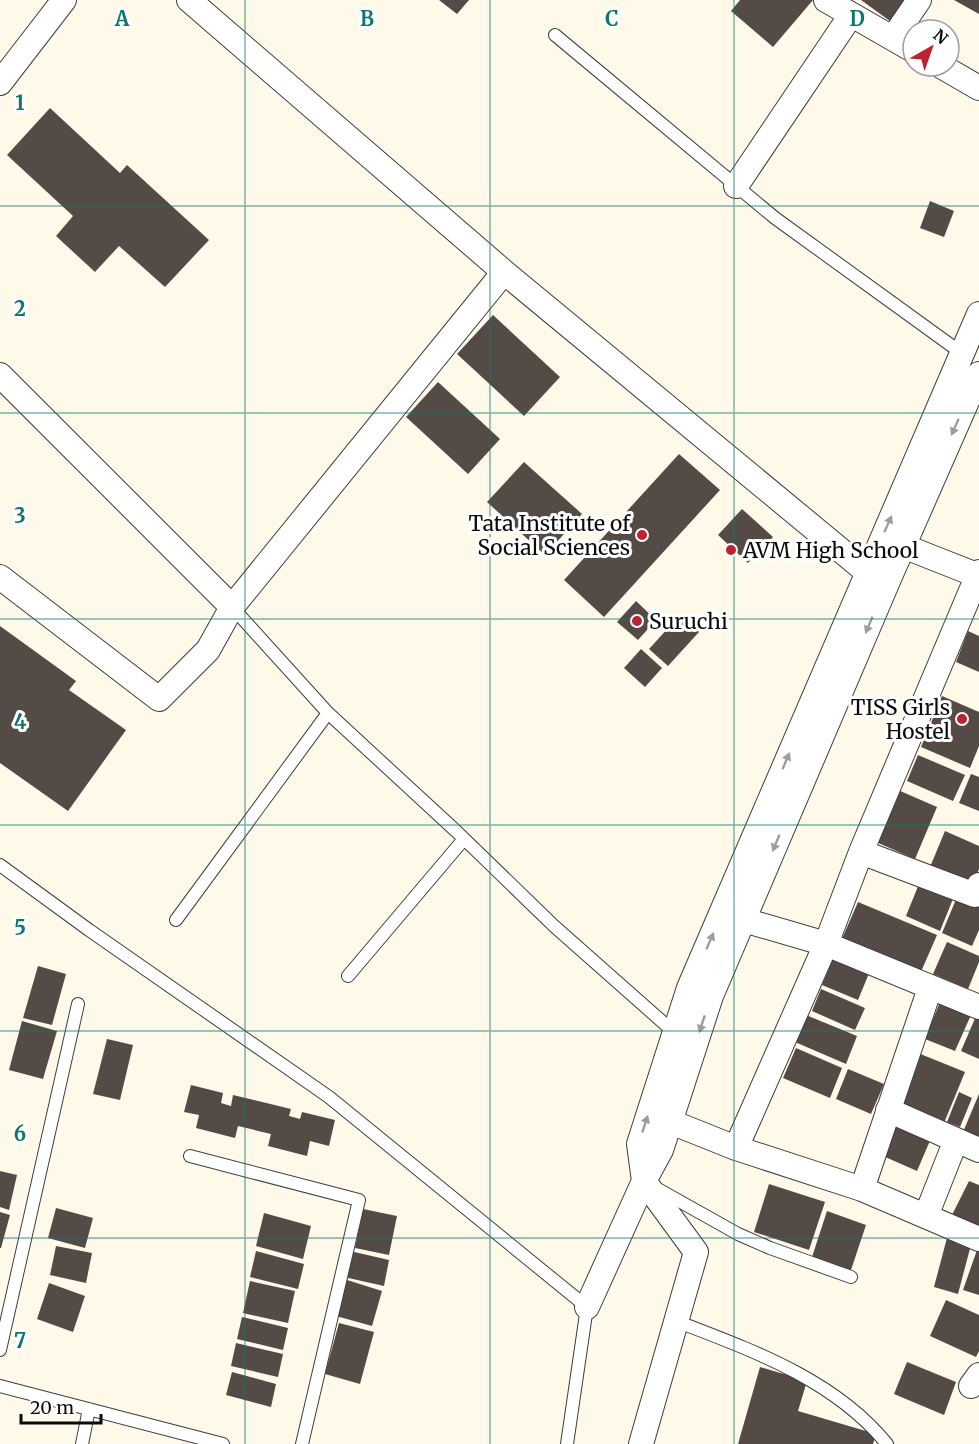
<svg xmlns="http://www.w3.org/2000/svg" width="979" height="1444" font-family="Merriweather,serif">
<style>
.building{fill:#544b47}
.lines{fill:none;stroke-linecap:round;stroke-linejoin:round}
.lane-casing{stroke:#3e3e3e;stroke-width:14}
.street-casing{stroke:#3e3e3e;stroke-width:26}
.lane{stroke:#fff;stroke-width:12}
.street{stroke:#fff;stroke-width:24}
.oneway{fill:#9d9d9d}
.grid{fill:none;stroke:#0f766e;stroke-width:1.5;stroke-opacity:0.55}
.poi-dot{fill:#bb2333;stroke:#fff;stroke-width:2}
.labels{text-anchor:middle;dominant-baseline:central;stroke-width:6;stroke-linejoin:round;paint-order:stroke}
.poi-label{font-size:21px;fill:#0b0b0b;stroke:#fff;text-anchor:end}
.grid-label{font-size:20px;text-anchor:middle;font-weight:bold;fill:#0f766e;stroke:#fff;stroke-width:6;stroke-linejoin:round;paint-order:stroke}
</style>
<rect width="100%" height="100%" fill="#fff9e9"/>
<path class="building" d="M 439,0 L 469,0 L 457,14 Z
M 740,0 L 813,0 L 773,47 L 731,11 Z
M 861,0 L 905,0 L 890,21 Z
M 954,0 L 979,0 L 979,14 Z
M 50,108 L 120,173 L 127,165 L 209,240 L 165,287 L 119,246 L 95,272 L 56,236 L 73,216 L 7,155 Z
M 930,201 L 954,211 L 944,237 L 920,228 Z
M 493,315 L 560,377 L 524,416 L 457,354 Z
M 438,382 L 500,439 L 468,474 L 406,417 Z
M 679,454 L 720,490 L 604,617 L 564,580 Z
M 524,462 L 582,514 L 545,555 L 487,502 Z
M 742,509 L 773,537 L 748,563 L 718,535 Z
M 636,601 L 656,620 L 638,640 L 617,622 Z
M 680,615 L 699,632 L 668,666 L 649,649 Z
M 0,626 L 76,681 L 69,690 L 126,730 L 68,811 L 0,763 Z
M 968,631 L 979,636 L 979,672 L 956,662 Z
M 641,649 L 662,668 L 645,687 L 624,668 Z
M 942,696 L 979,712 L 979,746 L 970,768 L 921,747 Z
M 918,755 L 965,775 L 953,801 L 907,781 Z
M 971,774 L 979,777 L 979,811 L 959,803 Z
M 898,790 L 937,807 L 915,859 L 876,842 Z
M 945,831 L 979,846 L 979,869 L 973,884 L 930,867 Z
M 921,879 L 955,894 L 940,931 L 906,916 Z
M 957,897 L 979,906 L 979,930 L 972,946 L 942,933 Z
M 858,902 L 937,935 L 920,974 L 841,941 Z
M 947,942 L 979,956 L 979,962 L 968,989 L 933,974 Z
M 834,956 L 870,971 L 858,1000 L 822,985 Z
M 38,966 L 66,974 L 52,1025 L 23,1018 Z
M 821,989 L 865,1008 L 855,1030 L 812,1011 Z
M 940,1002 L 971,1015 L 955,1051 L 925,1039 Z
M 806,1015 L 857,1036 L 846,1064 L 795,1042 Z
M 976,1016 L 979,1017 L 979,1059 L 961,1051 Z
M 22,1021 L 57,1031 L 43,1079 L 9,1070 Z
M 107,1039 L 133,1045 L 120,1100 L 93,1094 Z
M 796,1048 L 842,1068 L 830,1098 L 783,1078 Z
M 918,1053 L 965,1072 L 944,1123 L 897,1104 Z
M 848,1069 L 884,1084 L 871,1114 L 836,1099 Z
M 191,1085 L 223,1093 L 221,1103 L 231,1106 L 233,1095 L 291,1109 L 289,1116 L 300,1119 L 302,1112 L 335,1120 L 329,1146 L 310,1141 L 307,1156 L 268,1146 L 271,1134 L 238,1126 L 235,1138 L 196,1128 L 199,1115 L 184,1112 Z
M 959,1092 L 972,1098 L 960,1127 L 947,1122 Z
M 979,1094 L 979,1138 L 963,1132 Z
M 898,1121 L 932,1136 L 917,1171 L 883,1156 Z
M 0,1171 L 17,1175 L 9,1210 L 0,1207 Z
M 969,1181 L 979,1185 L 979,1233 L 950,1219 Z
M 769,1184 L 825,1202 L 809,1250 L 754,1232 Z
M 56,1208 L 93,1218 L 85,1248 L 48,1238 Z
M 363,1209 L 397,1216 L 389,1255 L 355,1248 Z
M 827,1211 L 866,1225 L 851,1270 L 812,1257 Z
M 0,1212 L 10,1215 L 1,1248 L 0,1248 Z
M 264,1213 L 311,1226 L 303,1259 L 256,1246 Z
M 948,1234 L 972,1241 L 958,1294 L 934,1287 Z
M 56,1246 L 92,1253 L 86,1283 L 50,1275 Z
M 977,1250 L 979,1251 L 979,1295 L 963,1290 Z
M 256,1251 L 304,1264 L 298,1289 L 250,1277 Z
M 350,1251 L 389,1260 L 384,1286 L 344,1277 Z
M 347,1280 L 382,1291 L 372,1326 L 336,1316 Z
M 250,1281 L 295,1291 L 288,1323 L 243,1313 Z
M 49,1283 L 85,1296 L 73,1332 L 37,1319 Z
M 946,1300 L 979,1315 L 979,1351 L 976,1357 L 930,1336 Z
M 242,1317 L 288,1328 L 283,1350 L 237,1339 Z
M 339,1323 L 374,1332 L 360,1384 L 325,1374 Z
M 236,1343 L 283,1354 L 278,1377 L 231,1366 Z
M 907,1362 L 956,1382 L 944,1415 L 894,1394 Z
M 760,1367 L 807,1381 L 798,1411 L 876,1434 L 873,1444 L 738,1444 Z
M 232,1372 L 276,1384 L 271,1407 L 226,1395 Z"/>
<g class="lines">
<defs>
<path id="lane" d="M 555,35 L 775,218 L 963,354
M 232,607 L 328,713 L 456,831 L 554,926 L 675,1033
M 0,865 L 89,930 L 329,1097 L 587,1307 L 567,1444
M 176,920 L 328,713
M 348,976 L 464,839
M 190,1156 L 359,1200 L 302,1444
M 656,1188 L 738,1234 L 770,1248 L 851,1277
M 676,1321 C 751,1350 834,1379 887,1444
M 0,1350 L 78,1004
M 0,1386 L 223,1444
M 82,1444 L 89,1409"/>
<path id="street" d="M 189,0 L 504,272 L 867,572 L 879,577
M 826,0 L 913,50
M 893,38 L 919,0
M 941,66 L 979,88
M 0,83 L 64,0
M 736,186 L 851,15
M 0,375 L 232,607
M 903,546 L 979,576
M 0,577 L 159,699 L 208,650 L 232,607 L 504,272
M 861,852 L 975,895 L 979,885
M 730,916 L 826,944 L 979,1007
M 888,1110 L 979,1150
M 671,1122 L 736,1148 L 862,1189 L 979,1239
M 736,1148 L 826,944 L 861,852 L 979,572
M 862,1189 L 930,988
M 926,1216 L 956,1140
M 587,1307 L 644,1181 L 661,1150 L 711,996 L 888,581 L 979,374
M 971,1386 L 979,1375
M 641,1444 L 696,1252 L 644,1181 L 639,1144 L 689,988 L 979,314"/>
</defs>
<use href="#lane" class="lane-casing"/>
<use href="#street" class="street-casing"/>
<use href="#lane" class="lane"/>
<use href="#street" class="street"/>
</g>
<defs><path id="oneway-solid" d="M-6-.8H1V-3.2L6.5 0L1 3.2V.8H-6Z" transform="scale(1.5)"/></defs>
<g class="oneway">
<use href="#oneway-solid" transform="translate(955 427) rotate(114)"/>
<use href="#oneway-solid" transform="translate(888 524) rotate(-66)"/>
<use href="#oneway-solid" transform="translate(869 625) rotate(113)"/>
<use href="#oneway-solid" transform="translate(786 761) rotate(-67)"/>
<use href="#oneway-solid" transform="translate(776 843) rotate(113)"/>
<use href="#oneway-solid" transform="translate(710 941) rotate(-66)"/>
<use href="#oneway-solid" transform="translate(702 1024) rotate(108)"/>
<use href="#oneway-solid" transform="translate(645 1124) rotate(-72)"/>
</g>
<path class="grid" d="M 245,0 L 245,1444M 490,0 L 490,1444M 734,0 L 734,1444M 0,206 L 979,206M 0,413 L 979,413M 0,619 L 979,619M 0,825 L 979,825M 0,1031 L 979,1031M 0,1238 L 979,1238"/>
<g class="poi-dot">
<circle cx="642" cy="535" r="6"/>
<circle cx="731" cy="550" r="6"/>
<circle cx="637" cy="621" r="6"/>
<circle cx="962" cy="719" r="6"/>
</g>
<g class="labels">
<g class="poi-label">
<text x="630" y="523">Tata Institute of<tspan x="630" dy="24">Social Sciences</tspan></text>
<text x="743" y="550" text-anchor="start">AVM High School</text>
<text x="649" y="621" text-anchor="start">Suruchi</text>
<text x="950" y="707">TISS Girls<tspan x="950" dy="24">Hostel</tspan></text>
</g>
</g>
<g class="grid-label">
<text x="122" y="26">A</text>
<text x="367" y="26">B</text>
<text x="612" y="26">C</text>
<text x="857" y="26">D</text>
<text x="20" y="110">1</text>
<text x="20" y="316">2</text>
<text x="20" y="523">3</text>
<text x="20" y="729">4</text>
<text x="20" y="935">5</text>
<text x="20" y="1141">6</text>
<text x="20" y="1348">7</text>
</g>
<g transform="translate(931 48) rotate(40)"><circle r="28" fill="#ffffff" stroke="#9d9d9d" stroke-width="1.5"/>
<path d="M0-4.5L10 22L0 15L-10 22Z" fill="#bb2333"/>
<text y="-9" font-size="16" font-weight="bold" text-anchor="middle" fill="#0b0b0b">N</text>
</g>
<path d="M21 1414v9h80v-9" fill="none" stroke="#0b0b0b" stroke-width="3"/>
<text x="30" y="1414" font-size="18" fill="#0b0b0b" stroke="#ffffff" stroke-width="4.5" paint-order="stroke">20 m</text>
</svg>
